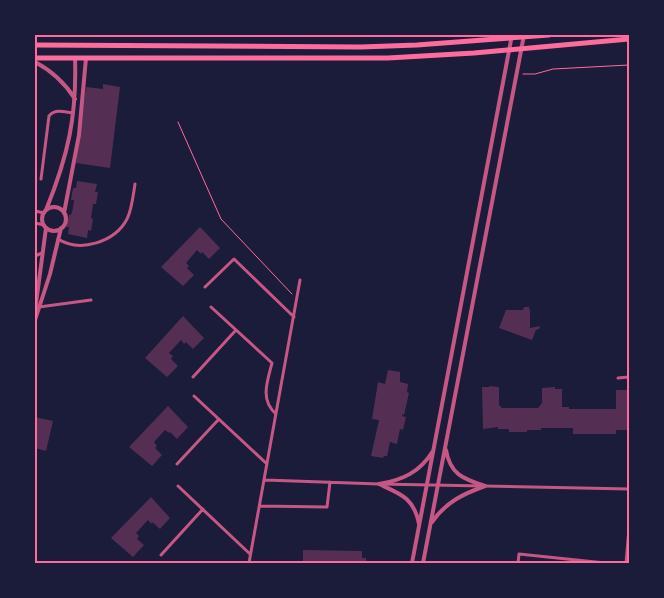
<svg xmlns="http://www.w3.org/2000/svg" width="664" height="598" font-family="Karla,sans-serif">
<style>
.building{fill:#542f53}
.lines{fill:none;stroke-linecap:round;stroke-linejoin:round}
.path{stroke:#ff6b9d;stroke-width:1}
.minor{stroke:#c65784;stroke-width:3}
.tertiary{stroke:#c65784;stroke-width:4}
.primary{stroke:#ff6b9d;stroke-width:5}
.neatline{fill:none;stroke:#ff6b9d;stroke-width:2}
</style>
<rect width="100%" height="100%" fill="#1b1b3a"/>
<path class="building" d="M 103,84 L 120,87 L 110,168 L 76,163 L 86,87 L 103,89 Z
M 77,181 L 97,184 L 95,192 L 98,192 L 96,204 L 93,204 L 91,218 L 93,219 L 91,231 L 88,230 L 87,238 L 68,234 L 69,227 L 66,227 L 69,215 L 71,215 L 73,208 L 74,200 L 71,200 L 73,188 L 76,188 Z
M 200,227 L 220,248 L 209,259 L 202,252 L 201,254 L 197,250 L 186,263 L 189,266 L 187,268 L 194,275 L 183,286 L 161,267 Z
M 524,307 L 529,307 L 530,311 L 530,328 L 540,326 L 539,329 L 536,330 L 532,340 L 499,328 L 506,310 L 523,310 Z
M 183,316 L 204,338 L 193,349 L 186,342 L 184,344 L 181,340 L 169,353 L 173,356 L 171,359 L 178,366 L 167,377 L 145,358 Z
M 388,370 L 400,372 L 400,382 L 408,384 L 407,392 L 409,393 L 404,415 L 402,414 L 402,416 L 406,417 L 403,430 L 400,429 L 397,444 L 390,442 L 387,456 L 384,456 L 383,458 L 371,456 L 379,420 L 372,419 L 378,382 L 385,384 Z
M 489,386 L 499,387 L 499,405 L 502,408 L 538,408 L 542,403 L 542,388 L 555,387 L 555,389 L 562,389 L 562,407 L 569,407 L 569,409 L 616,409 L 616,390 L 629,390 L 629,430 L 616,430 L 616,434 L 573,434 L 573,428 L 541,428 L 541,430 L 527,430 L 527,432 L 509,432 L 509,429 L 498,429 L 498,427 L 483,429 L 482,387 L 489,387 Z
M 168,406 L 188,427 L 177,439 L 170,432 L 169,433 L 165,430 L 154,442 L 157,446 L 155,448 L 162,455 L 152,466 L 129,447 Z
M 35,417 L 53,421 L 46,451 L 35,448 Z
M 151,497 L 170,518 L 160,529 L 152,522 L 151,524 L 148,520 L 136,533 L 139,536 L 137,539 L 144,545 L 133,557 L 111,538 Z
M 303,550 L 362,551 L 362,558 L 366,558 L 366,563 L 303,563 Z"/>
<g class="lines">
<path class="path" d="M 523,74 L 535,74 L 553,69 L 629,65
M 178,122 L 221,219 L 292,294"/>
<path class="minor" d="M 41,179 L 49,116 C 55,108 65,112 73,113
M 35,211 L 44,213
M 35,223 L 44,225
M 58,239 C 80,253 115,242 127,219 C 132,209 133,196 135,184
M 35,256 L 42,253
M 205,287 L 234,259 L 294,317
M 39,307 L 91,300
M 211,307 L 272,363 C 267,382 260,400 276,414
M 193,377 L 236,330
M 618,378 L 629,377
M 194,396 L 267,464
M 177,464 L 219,419
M 265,480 L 379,484 L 629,489
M 178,486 L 250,554
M 260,506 L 327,507 L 330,482
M 161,555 L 203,509
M 249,563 L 300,280
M 518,563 L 519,554 L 605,563
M 626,563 L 629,529"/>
<path class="tertiary" d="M 35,62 C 52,71 65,83 75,99
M42 219a12 12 0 1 1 24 0a12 12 0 1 1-24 0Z
M 46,210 C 68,156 77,116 75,58
M 64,213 L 79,135 L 86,58
M 35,311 L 46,228
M 35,320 L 50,274 L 61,228
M 446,450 C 450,474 463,479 485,486
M 379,484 C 403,480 420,472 433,451
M 379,484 C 401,494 414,498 419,524
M 432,522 C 446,502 463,494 485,486
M 412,563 L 512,35
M 423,563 L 524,35"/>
<path class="primary" d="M 35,45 L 361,47 L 417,45 L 549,35
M 35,58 L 388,58 L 474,53 L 629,39"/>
</g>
<rect width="664" height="598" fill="none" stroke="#1b1b3a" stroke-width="72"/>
<rect x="36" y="36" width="592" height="526" class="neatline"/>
</svg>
